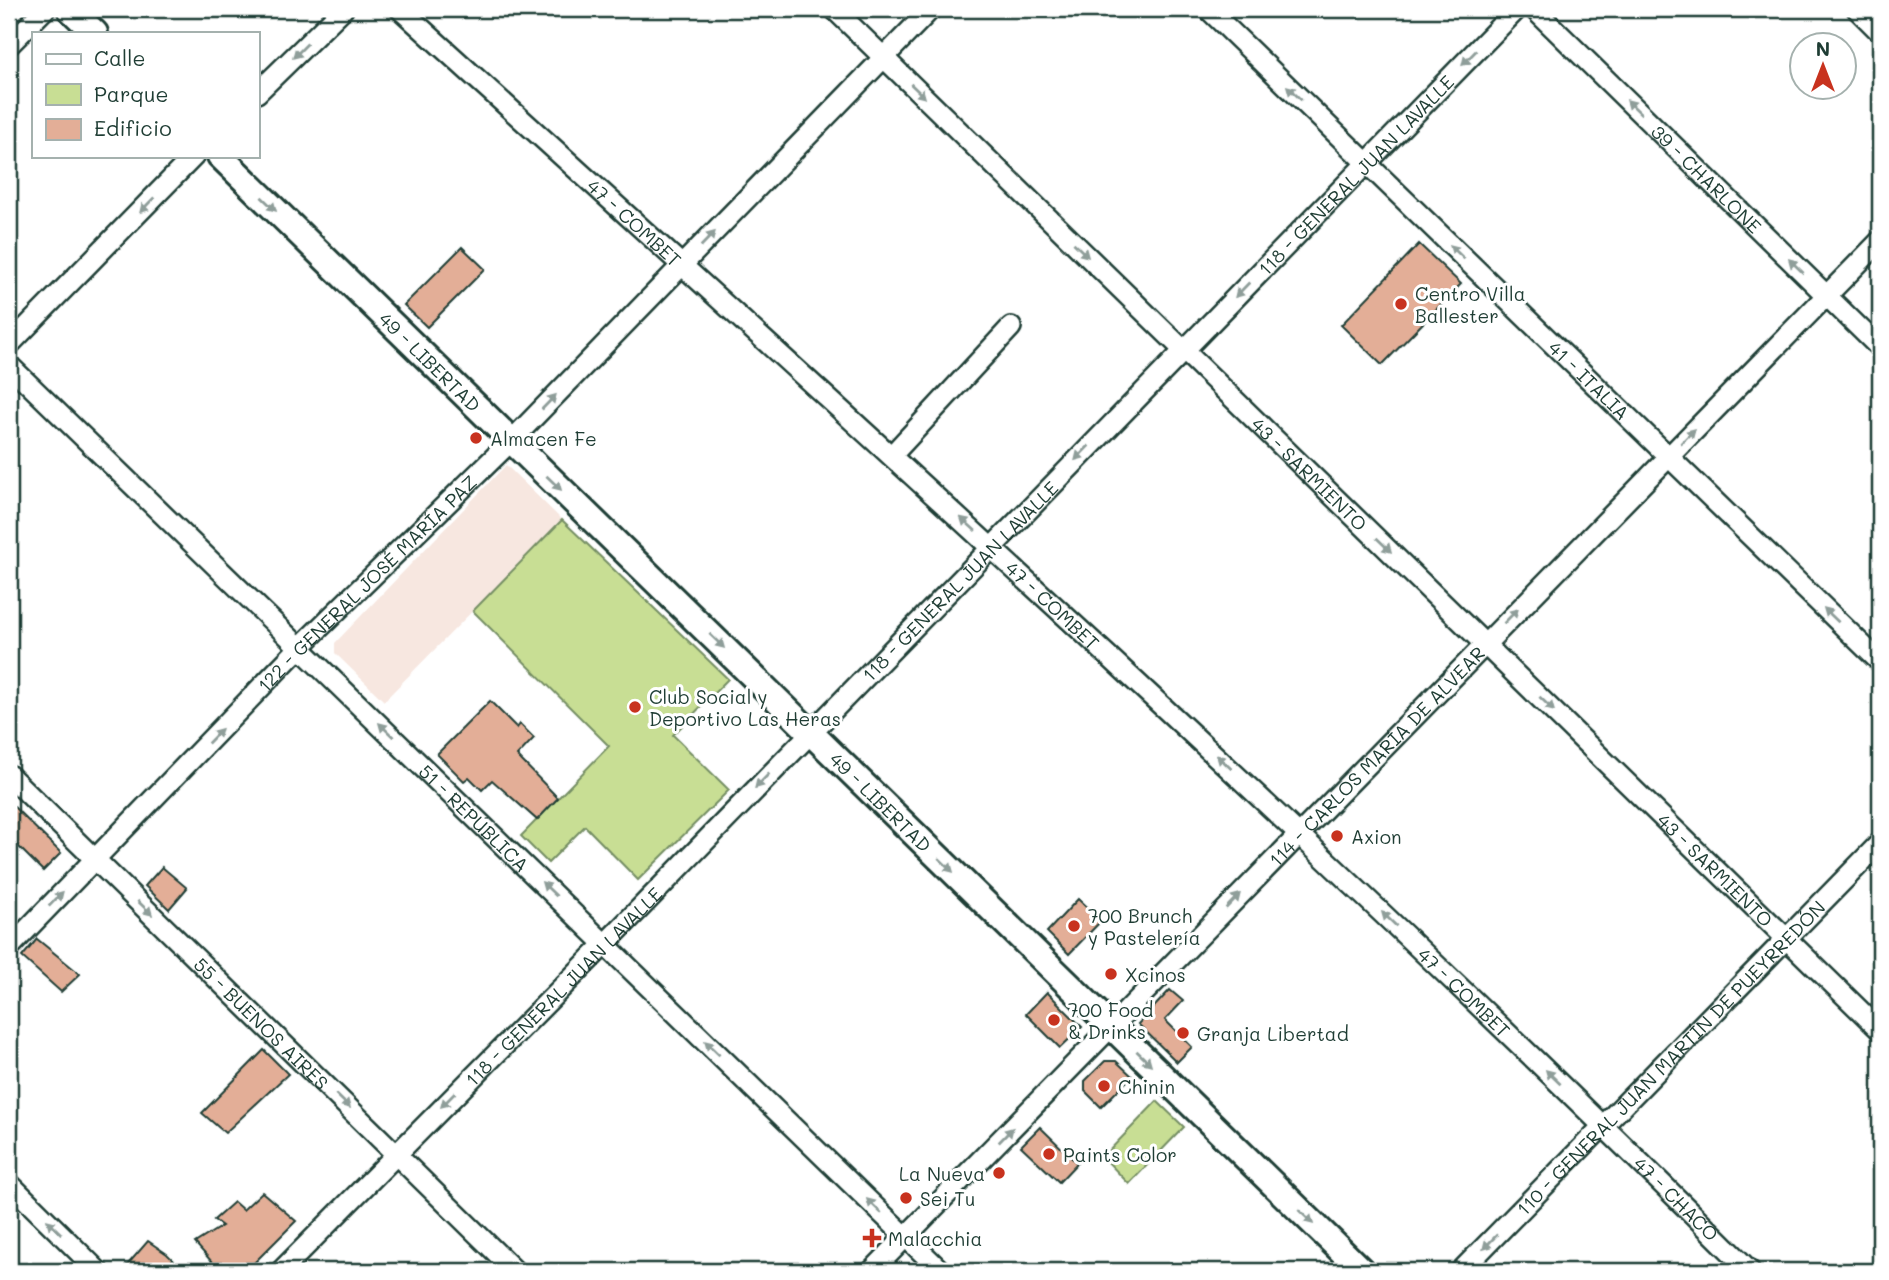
<svg xmlns="http://www.w3.org/2000/svg" width="1889" height="1280" font-family="Mali,sans-serif">
<style>
.built{fill:#f7e7e0}
.green{fill:#c8de94;stroke:#748e64;stroke-width:2}
.building{fill:#e3ae97;stroke:#1f3d34;stroke-width:2}
.lines{fill:none;stroke-linecap:round;stroke-linejoin:round}
.minor-casing{stroke:#1f3d34;stroke-width:24}
.tertiary-casing{stroke:#1f3d34;stroke-width:30}
.minor{stroke:#fff;stroke-width:19}
.tertiary{stroke:#fff;stroke-width:24}
.oneway{fill:#8f9e9a}
.poi-dot{fill:#c8321e;stroke:#fff;stroke-width:2.5}
.labels{text-anchor:middle;dominant-baseline:central;stroke-width:6;stroke-linejoin:round;paint-order:stroke}
.street-label{font-size:19px;fill:#1f3d34;stroke:#fff}
.poi-label{font-size:19px;fill:#1f3d34;stroke:#fff;text-anchor:start}
</style>
<rect width="100%" height="100%" fill="#fff"/>
<filter id="ink" filterUnits="userSpaceOnUse"><feTurbulence type="fractalNoise" baseFrequency=".0143" numOctaves="2"/><feDisplacementMap in="SourceGraphic" scale="14" xChannelSelector="R" yChannelSelector="G"/><feConvolveMatrix kernelMatrix="1 2 1 2 8 2 1 2 1" color-interpolation-filters="sRGB"/></filter>
<g filter="url(#ink)">
<path class="built" d="M 506,465 L 562,520 L 384,701 L 335,653 L 335,643 Z"/>
<path class="green" d="M 562,520 L 728,679 L 673,735 L 729,790 L 638,880 L 585,826 L 548,863 L 521,836 L 609,746 L 473,611 Z
M 1157,1101 L 1184,1127 L 1129,1184 L 1103,1157 Z"/>
<path class="building" d="M 1419,244 L 1461,284 L 1382,365 L 1341,325 Z
M 462,247 L 485,269 L 427,327 L 404,305 Z
M 490,701 L 517,728 L 520,724 L 534,738 L 517,756 L 558,798 L 537,820 L 492,780 L 482,790 L 469,777 L 464,781 L 437,754 Z
M 9,802 L 61,853 L 43,871 L 9,837 Z
M 162,867 L 187,888 L 169,909 L 145,886 Z
M 1078,899 L 1101,921 L 1069,954 L 1047,932 Z
M 37,939 L 80,974 L 61,992 L 22,957 Z
M 1170,990 L 1183,1001 L 1165,1020 L 1192,1047 L 1177,1062 L 1138,1024 Z
M 1047,992 L 1082,1027 L 1060,1048 L 1026,1014 Z
M 264,1050 L 288,1074 L 225,1133 L 202,1113 Z
M 1105,1061 L 1116,1061 L 1132,1076 L 1101,1107 L 1085,1091 L 1085,1081 Z
M 1040,1127 L 1077,1163 L 1059,1182 L 1021,1146 Z
M 262,1192 L 296,1221 L 246,1271 L 220,1271 L 195,1243 L 222,1226 L 214,1220 L 234,1202 L 243,1210 Z
M 148,1241 L 167,1254 L 184,1271 L 122,1271 Z"/>
<g class="lines">
<defs>
<g id="minor">
<path id="s1" d="M 400,9 C 856,423 1314,836 1750,1271"/>
<path id="s2" d="M 834,9 L 1880,1030"/>
<path id="s3" d="M 1208,9 L 1880,662"/>
<path id="s4" d="M 1534,9 L 1880,348"/>
<path d="M 1857,9 L 1880,32"/>
<path d="M 9,45 L 45,9"/>
<path d="M 257,93 L 343,9"/>
<path d="M 9,345 L 194,156"/>
<path id="s5" d="M 9,365 L 941,1271"/>
<path d="M 892,455 L 1011,327"/>
<path id="s6" d="M 9,775 L 515,1271"/>
<path id="s7" d="M 9,948 L 300,647 L 511,441 L 931,9"/>
<path d="M 9,1183 L 98,1271"/>
<path id="s8" d="M 281,1271 L 605,944 L 1517,9"/>
<path id="s9" d="M 872,1271 L 1880,241"/>
<path id="s10" d="M 1461,1271 L 1880,843"/>
</g>
<g id="tertiary">
<path d="M 70,9 L 95,33"/>
<path id="s11" d="M 220,156 L 1362,1271"/>
</g>
</defs>
<use href="#minor" class="minor-casing"/>
<use href="#tertiary" class="tertiary-casing"/>
<use href="#minor" class="minor"/>
<use href="#tertiary" class="tertiary"/>
</g>
<defs><path id="oneway-solid" d="M-6-.8H1V-3.2L6.5 0L1 3.2V.8H-6Z" transform="scale(1.75)"/></defs>
<g class="oneway">
<use href="#oneway-solid" transform="translate(300 51) rotate(135)"/>
<use href="#oneway-solid" transform="translate(1469 58) rotate(134)"/>
<use href="#oneway-solid" transform="translate(918 91) rotate(44)"/>
<use href="#oneway-solid" transform="translate(1294 93) rotate(-136)"/>
<use href="#oneway-solid" transform="translate(1634 107) rotate(-136)"/>
<use href="#oneway-solid" transform="translate(269 204) rotate(44)"/>
<use href="#oneway-solid" transform="translate(147 205) rotate(134)"/>
<use href="#oneway-solid" transform="translate(708 239) rotate(-46)"/>
<use href="#oneway-solid" transform="translate(1081 250) rotate(44)"/>
<use href="#oneway-solid" transform="translate(1457 252) rotate(-136)"/>
<use href="#oneway-solid" transform="translate(1796 266) rotate(-136)"/>
<use href="#oneway-solid" transform="translate(1242 290) rotate(134)"/>
<use href="#oneway-solid" transform="translate(549 402) rotate(-46)"/>
<use href="#oneway-solid" transform="translate(1688 436) rotate(-45)"/>
<use href="#oneway-solid" transform="translate(1082 453) rotate(134)"/>
<use href="#oneway-solid" transform="translate(554 483) rotate(44)"/>
<use href="#oneway-solid" transform="translate(968 524) rotate(-138)"/>
<use href="#oneway-solid" transform="translate(1384 545) rotate(44)"/>
<use href="#oneway-solid" transform="translate(1831 615) rotate(-136)"/>
<use href="#oneway-solid" transform="translate(1511 616) rotate(-45)"/>
<use href="#oneway-solid" transform="translate(717 641) rotate(44)"/>
<use href="#oneway-solid" transform="translate(1547 704) rotate(44)"/>
<use href="#oneway-solid" transform="translate(386 730) rotate(-136)"/>
<use href="#oneway-solid" transform="translate(215 736) rotate(-46)"/>
<use href="#oneway-solid" transform="translate(1224 762) rotate(-137)"/>
<use href="#oneway-solid" transform="translate(762 781) rotate(134)"/>
<use href="#oneway-solid" transform="translate(946 865) rotate(44)"/>
<use href="#oneway-solid" transform="translate(549 889) rotate(-136)"/>
<use href="#oneway-solid" transform="translate(56 899) rotate(-46)"/>
<use href="#oneway-solid" transform="translate(1233 901) rotate(-46)"/>
<use href="#oneway-solid" transform="translate(145 908) rotate(44)"/>
<use href="#oneway-solid" transform="translate(1389 919) rotate(-136)"/>
<use href="#oneway-solid" transform="translate(712 1048) rotate(-136)"/>
<use href="#oneway-solid" transform="translate(1144 1058) rotate(44)"/>
<use href="#oneway-solid" transform="translate(1553 1077) rotate(-136)"/>
<use href="#oneway-solid" transform="translate(448 1100) rotate(135)"/>
<use href="#oneway-solid" transform="translate(343 1101) rotate(44)"/>
<use href="#oneway-solid" transform="translate(1006 1135) rotate(-46)"/>
<use href="#oneway-solid" transform="translate(874 1206) rotate(-136)"/>
<use href="#oneway-solid" transform="translate(1306 1217) rotate(44)"/>
<use href="#oneway-solid" transform="translate(54 1227) rotate(-136)"/>
<use href="#oneway-solid" transform="translate(1490 1242) rotate(134)"/>
</g>
</g>
<g class="poi-dot">
<circle cx="1401" cy="304" r="7"/>
<circle cx="476" cy="438" r="7"/>
<circle cx="635" cy="707" r="7"/>
<circle cx="1337" cy="836" r="7"/>
<circle cx="1074" cy="926" r="7"/>
<circle cx="1111" cy="974" r="7"/>
<circle cx="1054" cy="1020" r="7"/>
<circle cx="1183" cy="1033" r="7"/>
<circle cx="1104" cy="1086" r="7"/>
<circle cx="1049" cy="1154" r="7"/>
<circle cx="999" cy="1173" r="7"/>
<circle cx="906" cy="1198" r="7"/>
<path d="M868.5 1227.5h7v7h7v7h-7v7h-7v-7h-7v-7h7z"/>
</g>
<g class="labels">
<g class="street-label">
<text stroke="none"><textPath href="#s8" startOffset="1535">118 - GENERAL JUAN LAVALLE</textPath></text>
<text stroke="none"><textPath href="#s4" startOffset="242">39 - CHARLONE</textPath></text>
<text stroke="none"><textPath href="#s1" startOffset="317">47 - COMBET</textPath></text>
<text stroke="none"><textPath href="#s11" startOffset="294">49 - LIBERTAD</textPath></text>
<text stroke="none"><textPath href="#s3" startOffset="532">41 - ITALIA</textPath></text>
<text stroke="none"><textPath href="#s2" startOffset="665">43 - SARMIENTO</textPath></text>
<text stroke="none"><textPath href="#s8" startOffset="968">118 - GENERAL JUAN LAVALLE</textPath></text>
<text stroke="none"><textPath href="#s7" startOffset="511">122 - GENERAL JOSÉ MARÍA PAZ</textPath></text>
<text stroke="none"><textPath href="#s1" startOffset="884">47 - COMBET</textPath></text>
<text stroke="none"><textPath href="#s9" startOffset="721">114 - CARLOS MARÍA DE ALVEAR</textPath></text>
<text stroke="none"><textPath href="#s11" startOffset="924">49 - LIBERTAD</textPath></text>
<text stroke="none"><textPath href="#s5" startOffset="649">51 - REPÚBLICA</textPath></text>
<text stroke="none"><textPath href="#s2" startOffset="1232">43 - SARMIENTO</textPath></text>
<text stroke="none"><textPath href="#s8" startOffset="401">118 - GENERAL JUAN LAVALLE</textPath></text>
<text stroke="none"><textPath href="#s1" startOffset="1449">47 - COMBET</textPath></text>
<text stroke="none"><textPath href="#s6" startOffset="354">55 - BUENOS AIRES</textPath></text>
<text stroke="none"><textPath href="#s10" startOffset="299">110 - GENERAL JUAN MARTÍN DE PUEYRREDÓN</textPath></text>
<text stroke="none"><textPath href="#s1" startOffset="1745">47 - CHACO</textPath></text>
</g>
<g class="poi-label">
<text x="1415" y="293">Centro Villa<tspan x="1415" dy="22">Ballester</tspan></text>
<text x="490" y="438">Almacen Fe</text>
<text x="649" y="696">Club Social y<tspan x="649" dy="22">Deportivo Las Heras</tspan></text>
<text x="1351" y="836">Axion</text>
<text x="1088" y="915">700 Brunch<tspan x="1088" dy="22">y Pastelería</tspan></text>
<text x="1125" y="974">Xcinos</text>
<text x="1068" y="1009">700 Food<tspan x="1068" dy="22">&amp; Drinks</tspan></text>
<text x="1197" y="1033">Granja Libertad</text>
<text x="1118" y="1086">Chinin</text>
<text x="1063" y="1154">Paints Color</text>
<text x="985" y="1173" text-anchor="end">La Nueva</text>
<text x="920" y="1198">Sei Tu</text>
<text x="888" y="1238">Malacchia</text>
</g>
</g>
<rect width="1889" height="1280" fill="none" stroke="#fff" stroke-width="35"/>
<rect x="18" y="18" width="1854" height="1245" fill="none" stroke="#1f3d34" stroke-width="2.5" filter="url(#ink)"/>
<rect x="32" y="32" width="228" height="126" fill="#ffffff" stroke="#a5b1ae" stroke-width="2"/>
<rect x="46" y="54" width="35" height="10" fill="#ffffff" stroke="#a5b1ae" stroke-width="2"/>
<text x="94" y="66" font-size="21" fill="#1f3d34">Calle</text>
<rect x="46" y="84" width="35" height="21" fill="#c8de94" stroke="#a5b1ae" stroke-width="2"/>
<text x="94" y="102" font-size="21" fill="#1f3d34">Parque</text>
<rect x="46" y="119" width="35" height="21" fill="#e3ae97" stroke="#a5b1ae" stroke-width="2"/>
<text x="94" y="136" font-size="21" fill="#1f3d34">Edificio</text>
<g transform="translate(1823 66)"><circle r="33" fill="#ffffff" stroke="#a5b1ae" stroke-width="2"/>
<path d="M0-5L12 26L0 18L-12 26Z" fill="#c8321e"/>
<text y="-10" font-size="19" font-weight="bold" text-anchor="middle" fill="#1f3d34">N</text>
</g>
</svg>
